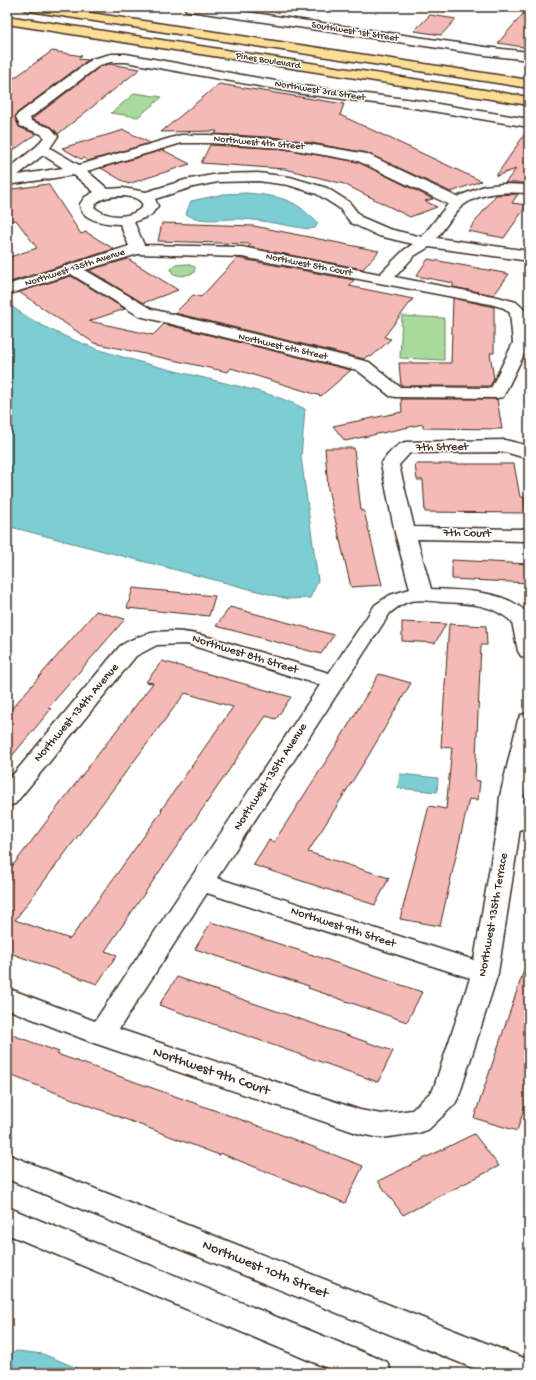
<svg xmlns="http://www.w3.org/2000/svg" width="536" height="1380" font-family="'Gochi Hand',sans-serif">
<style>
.green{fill:#a7da9c;stroke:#71825d}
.water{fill:#7cced4;stroke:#628c8b}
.building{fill:#f6bab6;stroke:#3b2a1e;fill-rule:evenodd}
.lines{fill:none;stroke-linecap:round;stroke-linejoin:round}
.minor-casing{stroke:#3b2a1e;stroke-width:3}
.highway-casing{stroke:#3b2a1e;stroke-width:3}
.minor{fill:#fff;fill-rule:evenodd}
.highway{fill:#fdde96;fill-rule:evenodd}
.labels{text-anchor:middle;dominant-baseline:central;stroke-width:3;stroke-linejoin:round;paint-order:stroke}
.far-street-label{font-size:10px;fill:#3b2a1e;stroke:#fff}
.street-label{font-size:12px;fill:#3b2a1e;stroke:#fff}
.near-street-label{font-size:14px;fill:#3b2a1e;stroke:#fff}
</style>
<rect width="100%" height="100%" fill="#fff"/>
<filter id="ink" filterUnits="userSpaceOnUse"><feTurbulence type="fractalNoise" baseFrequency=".025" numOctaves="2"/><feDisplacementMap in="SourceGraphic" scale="8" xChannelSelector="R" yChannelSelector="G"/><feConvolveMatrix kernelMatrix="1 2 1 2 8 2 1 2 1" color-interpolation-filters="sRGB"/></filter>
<g filter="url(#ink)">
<path class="green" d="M 135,93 L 162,97 L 138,117 L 111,113 Z
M 187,264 L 195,267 L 194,273 L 182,276 L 173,274 L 171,269 L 175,265 Z
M 402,316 L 444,318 L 444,360 L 400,358 Z"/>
<path class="water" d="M 246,193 C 265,195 285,196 301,208 C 307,213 312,218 318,223 L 315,228 L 309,229 C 287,226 264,220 241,219 C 223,218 202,224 186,214 L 191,201 L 224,194 Z
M 7,303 C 68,349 148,364 221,382 C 249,389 279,395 305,409 L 301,457 L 318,581 L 310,598 L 288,599 L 7,526 Z
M 400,774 L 438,778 L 437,792 L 398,788 Z
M 17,1351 L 43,1354 L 89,1373 L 7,1373 L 7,1355 Z"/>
<path class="building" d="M 529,7 L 529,48 L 498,43 Z
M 430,15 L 456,19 L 441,35 L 414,31 Z
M 52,51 L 82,56 L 78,59 L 88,60 L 17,113 L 15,118 L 19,127 L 36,134 L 7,155 L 7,83 Z
M 109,64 L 140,69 L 58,134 L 52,127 L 32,120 L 32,119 L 101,66 Z
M 219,84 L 344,104 L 340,115 L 481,181 L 451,192 L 367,153 L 284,138 L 215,134 L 217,131 L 161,132 Z
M 529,128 L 529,178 L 525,183 L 505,183 L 516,169 L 496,176 Z
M 124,130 L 150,143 L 88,161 L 84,158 L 81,159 L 62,148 Z
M 210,145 L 284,149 L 358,162 L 433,199 L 425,201 L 437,207 L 410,217 L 344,184 L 285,169 L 201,163 Z
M 163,150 L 190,164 L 128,184 L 101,168 Z
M 48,184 L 81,234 L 86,232 L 114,249 L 7,283 L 7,258 L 37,248 L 16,220 L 7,221 L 7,190 Z
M 518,194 L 512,203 L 527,205 L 504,238 L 468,231 L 496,195 Z
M 162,223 L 254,226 L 379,251 L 363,269 L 248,247 L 251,244 L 158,241 Z
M 237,258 L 354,280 L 349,286 L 413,299 L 384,337 L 391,339 L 371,357 L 367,356 L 364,359 L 175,313 L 193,295 L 201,297 Z
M 128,259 L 178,290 L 143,303 L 89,270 Z
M 428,259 L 509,274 L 494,295 L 453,287 L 453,283 L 416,276 Z
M 71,276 L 125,309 L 89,321 L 153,335 L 164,324 L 351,370 L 321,396 L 231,368 L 228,372 L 94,343 L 19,292 Z
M 453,298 L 494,307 L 494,353 L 490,353 L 494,379 L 490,386 L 401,386 L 399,363 L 451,363 Z
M 401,399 L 497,399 L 502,429 L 423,428 L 423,424 L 345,441 L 333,426 L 402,412 Z
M 325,448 L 354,448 L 361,511 L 364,511 L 382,585 L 351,587 L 328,489 Z
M 415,464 L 514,464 L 520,497 L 524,497 L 527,513 L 425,512 L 423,480 L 417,480 Z
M 452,560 L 529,564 L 529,583 L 452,579 Z
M 133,588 L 215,596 L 209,616 L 127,608 Z
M 230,607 L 334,635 L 321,654 L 216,626 Z
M 96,611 L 125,619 L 48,708 L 51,709 L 7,762 L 7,714 Z
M 402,622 L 446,624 L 435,643 L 402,641 Z
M 449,624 L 486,626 L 487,645 L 481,645 L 475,780 L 480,781 L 478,800 L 469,799 L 440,926 L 400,919 L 429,806 L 446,809 L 452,748 L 441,747 Z
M 162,661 L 291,697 L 276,719 L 266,716 L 105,951 L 117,955 L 97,984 L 7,952 L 7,873 L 153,683 L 146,682 ZM 185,693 L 233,707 L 161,810 L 162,811 L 70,939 L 15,920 Z
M 379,674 L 411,683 L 370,753 L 308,852 L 389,878 L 375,905 L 253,865 L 269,840 L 274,842 L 337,744 Z
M 211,922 L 304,952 L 422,992 L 407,1022 L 308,988 L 309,986 L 195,949 Z
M 526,964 L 529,964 L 529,1094 L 517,1131 L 474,1118 Z
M 177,977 L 291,1016 L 393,1051 L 378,1082 L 159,1005 Z
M 7,1033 L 59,1052 L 57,1054 L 256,1125 L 363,1166 L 345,1203 L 220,1153 L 219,1155 L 7,1074 Z
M 474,1134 L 499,1166 L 403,1215 L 378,1181 Z"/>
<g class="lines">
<defs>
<path id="minor" d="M 184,7 L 214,7 L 485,47 L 529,52 L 529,60 L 485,55 L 190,11 L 186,10 Z
M 111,54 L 126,54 L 303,86 L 414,100 L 529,119 L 529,127 L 414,108 L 303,94 L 126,62 L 111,62 L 100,65 L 30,118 L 31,121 L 51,128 L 58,136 L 50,148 L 79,165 L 181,135 L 209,135 L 284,140 L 367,154 L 457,197 L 484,186 L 503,184 L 529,185 L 529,193 C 506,192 482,191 462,206 C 454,213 444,229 437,238 L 529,251 L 529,261 L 429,247 L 414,256 L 395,277 L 498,297 L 516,302 L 526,311 L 529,344 L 503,397 L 497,398 L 396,397 L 390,396 L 357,370 L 139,316 L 71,274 L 19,291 L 13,293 L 7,291 L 7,285 L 129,246 L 120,224 C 108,224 80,221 80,204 L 85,197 L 94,192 L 74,175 L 7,185 L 7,170 L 37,146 L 44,137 L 41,134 L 20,126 L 16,117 L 18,114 L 92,59 ZM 182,143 L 209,143 L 284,148 L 358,161 L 448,204 L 422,237 L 389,229 L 361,217 L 349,202 L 327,188 L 290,177 L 258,173 L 218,174 L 185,180 L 146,192 L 123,188 L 108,189 L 87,171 ZM 43,155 L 63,168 L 18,175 ZM 258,181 L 288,185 L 317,194 L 339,208 L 351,223 L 379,236 L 413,244 L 404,250 L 380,274 L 242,247 L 144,245 L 134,222 L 151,215 L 158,206 L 155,199 L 193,187 L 218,182 ZM 123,196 C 131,197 140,197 143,206 C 132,219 107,219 94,207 C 98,197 113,196 123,196 ZM 138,254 L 242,257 L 490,304 L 504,308 L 510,313 L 513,343 L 491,388 L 400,387 L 369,362 L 151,309 L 85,270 Z
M 505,440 L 529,446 L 529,459 L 505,452 L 410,453 L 399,465 L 414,527 L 521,529 L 529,527 L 529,540 L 524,541 L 417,539 L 431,589 C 459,590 511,590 529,616 L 529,658 L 521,656 L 518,651 L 512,622 C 492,604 468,603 442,602 C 432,601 421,599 411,601 C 403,603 396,608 390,613 L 217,878 L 474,960 L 498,820 L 500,796 L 518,720 L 521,715 L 529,713 L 529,772 L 524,796 L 523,813 L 529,814 L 529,830 L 520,829 L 498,973 L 459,1096 L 455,1104 L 429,1129 L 419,1133 L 381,1138 L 360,1134 L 91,1042 L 7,1009 L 7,988 L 95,1021 L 320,685 L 187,644 L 157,645 L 136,656 L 15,804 L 7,806 L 7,782 L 120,646 C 164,618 205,636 249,649 C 276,657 302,665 329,673 L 375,605 L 390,595 L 410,589 L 395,533 L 381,464 C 387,455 395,445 405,442 ZM 207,893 L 470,978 L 433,1090 L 412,1110 L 381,1114 L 360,1110 L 119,1029 Z
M 7,1154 L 529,1360 L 529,1373 L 485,1373 L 7,1179 Z
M 7,1207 L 387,1362 L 392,1373 L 339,1373 L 7,1234 Z"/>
<path id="highway" d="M 23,7 L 52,7 L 529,80 L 529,88 L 29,11 L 25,10 Z
M 7,16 L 529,97 L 529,105 L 7,24 Z"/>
</defs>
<use href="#minor" class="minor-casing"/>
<use href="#highway" class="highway-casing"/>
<use href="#minor" class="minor"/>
<use href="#highway" class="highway"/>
</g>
</g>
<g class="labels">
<g class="far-street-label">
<text transform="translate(355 32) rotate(9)">Southwest 1st Street</text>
<text transform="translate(268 61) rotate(9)">Pines Boulevard</text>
<text transform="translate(320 91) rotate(9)">Northwest 3rd Street</text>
<text transform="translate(259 143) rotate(5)">Northwest 4th Street</text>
<text transform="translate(309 265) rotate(11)">Northwest 5th Court</text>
<text transform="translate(75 268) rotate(-18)">Northwest 135th Avenue</text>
<text transform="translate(283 347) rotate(13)">Northwest 6th Street</text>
</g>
<g class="street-label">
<text transform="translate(442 448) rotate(-1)">7th Street</text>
<text transform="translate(467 534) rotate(1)">7th Court</text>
<text transform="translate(245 655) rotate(17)">Northwest 8th Street</text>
<text transform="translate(77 713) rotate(-50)">Northwest 134th Avenue</text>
<text transform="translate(271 777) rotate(-57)">Northwest 135th Avenue</text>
<text transform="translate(494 915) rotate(-80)">Northwest 135th Terrace</text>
<text transform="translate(343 928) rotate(18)">Northwest 9th Street</text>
</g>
<g class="near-street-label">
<text transform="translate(211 1072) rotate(19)">Northwest 9th Court</text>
<text transform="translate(265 1270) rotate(22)">Northwest 10th Street</text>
</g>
</g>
<rect width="536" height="1380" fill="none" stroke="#fff" stroke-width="24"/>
<rect x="12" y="12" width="512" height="1356" fill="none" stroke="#3b2a1e" stroke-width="1.5" filter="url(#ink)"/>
</svg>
